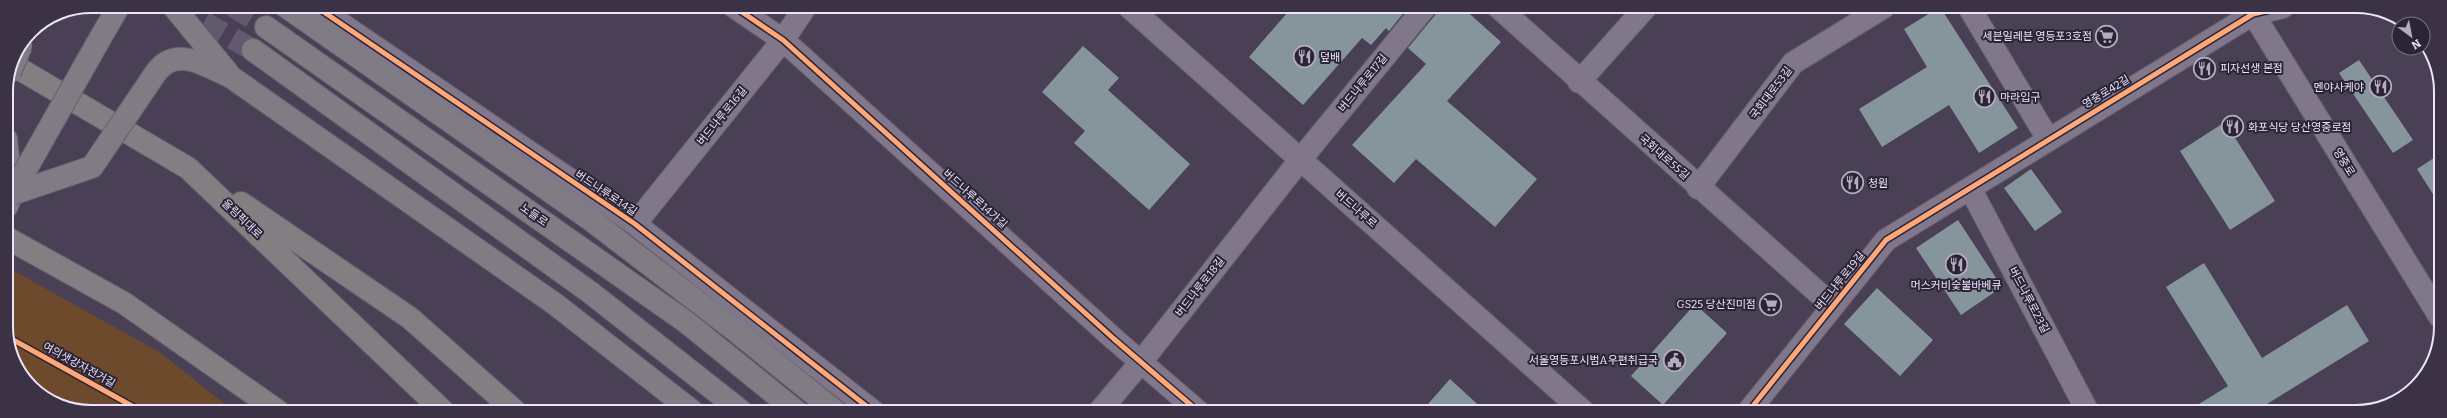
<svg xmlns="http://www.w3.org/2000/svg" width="2447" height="418" font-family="Bitter,'Noto Sans KR',serif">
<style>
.green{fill:#6e4a2c}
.building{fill:#86959c}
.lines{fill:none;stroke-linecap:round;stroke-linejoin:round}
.primary-tunnel{stroke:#62596f;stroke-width:22;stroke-dasharray:22 11;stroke-linecap:butt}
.minor-casing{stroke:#665e70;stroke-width:24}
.tertiary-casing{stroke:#665e70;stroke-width:24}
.secondary-casing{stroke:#665e70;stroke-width:24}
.primary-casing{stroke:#665e70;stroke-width:24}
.trunk-casing{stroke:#665e70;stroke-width:24}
.minor{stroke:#80778a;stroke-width:22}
.tertiary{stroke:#80778a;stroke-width:22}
.secondary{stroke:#80778a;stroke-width:22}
.primary{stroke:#807c84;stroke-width:22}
.trunk{stroke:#827e82;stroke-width:22}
.primary-bridge-casing{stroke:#665e70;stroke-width:24;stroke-linecap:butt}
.primary-bridge{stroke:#807c84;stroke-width:22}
.cycleway-casing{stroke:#2b2435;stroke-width:8}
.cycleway{stroke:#fea87a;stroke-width:5}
.labels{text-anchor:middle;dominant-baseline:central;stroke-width:4;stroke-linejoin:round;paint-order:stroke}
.poi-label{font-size:11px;fill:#ede4fc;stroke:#2b2435;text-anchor:start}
.street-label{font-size:11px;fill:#ede4fc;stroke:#2b2435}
.rim{fill:none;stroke:#ede4fc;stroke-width:2}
</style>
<rect width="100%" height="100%" fill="#494056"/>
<path class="green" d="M 7,267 L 159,352 L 234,411 L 80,411 L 31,387 L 8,343 Z"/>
<path class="building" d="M 1293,6 L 1409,6 L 1389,31 L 1386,28 L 1371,45 L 1362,38 L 1303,105 L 1249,57 Z
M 1438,6 L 1461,6 L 1501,42 L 1447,101 L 1537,179 L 1495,227 L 1416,159 L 1394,183 L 1352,145 L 1426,64 L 1408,48 L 1436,14 Z
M 1940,7 L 2018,128 L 1979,153 L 1949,105 L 1882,147 L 1859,109 L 1927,67 L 1904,29 Z
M 1083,46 L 1119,78 L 1108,90 L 1190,164 L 1149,210 L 1074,143 L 1085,131 L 1042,92 Z
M 2359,60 L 2413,140 L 2393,153 L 2339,73 Z
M 2225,122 L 2275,201 L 2230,230 L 2180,151 Z
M 2440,154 L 2440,205 L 2417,169 Z
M 2031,169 L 2062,212 L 2035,231 L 2004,188 Z
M 1958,220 L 2002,287 L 1961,315 L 1916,248 Z
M 2204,263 L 2262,358 L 2347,305 L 2369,341 L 2254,412 L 2186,412 L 2228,386 L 2166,287 Z
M 1877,288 L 1933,340 L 1900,376 L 1844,324 Z
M 1695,304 L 1727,333 L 1663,405 L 1631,376 Z
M 1450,379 L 1486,412 L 1421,412 Z"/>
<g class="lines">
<path class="primary-tunnel" d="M 175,6 L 253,50
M 233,6 L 266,27"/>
<defs>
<path id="minor" d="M 315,6 L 635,224 L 874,412
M 733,6 L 783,40 L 1114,339 L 1199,412
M 1497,6 L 1833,306
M 1969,7 L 2048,139
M 1579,82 L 1646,7
M 1698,188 L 1793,63 L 1884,7
M 1970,188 L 2088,412
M 635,224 L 783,40 L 806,6
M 1099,412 L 1141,362 L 1300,160 L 1426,6
M 1748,412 L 1886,240 L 2253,14"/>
<path id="tertiary" d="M 2253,14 L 2283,7"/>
<path id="secondary" d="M 1128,6 L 1584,412
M 2249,7 L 2440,317"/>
<path id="primary" d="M 173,6 L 228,73
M 285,6 L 591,220 L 732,328 L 835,411
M 266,27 L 686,322 L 796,411
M 102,35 L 119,6
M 253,50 L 591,293 L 741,411
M 155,74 C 175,44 206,66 231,77 L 555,304 L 692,411
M 6,139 L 12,194 L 7,206"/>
<path id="trunk" d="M 11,64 L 188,168 L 443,411
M 241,203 L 410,318 L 515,411
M 7,238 L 124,303 L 278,411"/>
</defs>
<use href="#minor" class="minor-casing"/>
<use href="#tertiary" class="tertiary-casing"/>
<use href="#secondary" class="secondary-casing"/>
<use href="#primary" class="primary-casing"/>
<use href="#trunk" class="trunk-casing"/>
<use href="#minor" class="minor"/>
<use href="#tertiary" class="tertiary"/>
<use href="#secondary" class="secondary"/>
<use href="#primary" class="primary"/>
<use href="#trunk" class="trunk"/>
<defs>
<path id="primary-bridge" d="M 10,72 L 21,46
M 12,194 L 92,167 L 155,74
M 12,194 L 102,35"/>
</defs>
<use href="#primary-bridge" class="primary-bridge-casing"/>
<use href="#primary-bridge" class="primary-bridge"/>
<defs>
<path id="cycleway" d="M 315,6 L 635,224 L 874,412
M 733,6 L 783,40 L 1114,339 L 1199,412
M 8,337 L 141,411
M 1748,412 L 1886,240 L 2253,14 L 2283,7"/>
</defs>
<use href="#cycleway" class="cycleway-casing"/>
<use href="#cycleway" class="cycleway"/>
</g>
<defs>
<symbol id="supermarket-ring" viewBox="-11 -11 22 22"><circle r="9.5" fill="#2b2435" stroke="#b4abc2" stroke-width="1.5"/><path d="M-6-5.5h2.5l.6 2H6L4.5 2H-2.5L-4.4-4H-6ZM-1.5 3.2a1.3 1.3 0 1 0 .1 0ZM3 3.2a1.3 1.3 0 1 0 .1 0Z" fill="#b4abc2"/></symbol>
<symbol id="restaurant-ring" viewBox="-11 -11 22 22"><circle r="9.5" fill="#2b2435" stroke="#b4abc2" stroke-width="1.5"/><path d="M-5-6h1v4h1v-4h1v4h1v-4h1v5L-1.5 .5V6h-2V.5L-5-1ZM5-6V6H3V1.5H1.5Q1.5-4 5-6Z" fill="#b4abc2"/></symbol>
<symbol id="civic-ring" viewBox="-11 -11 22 22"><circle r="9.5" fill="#2b2435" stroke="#b4abc2" stroke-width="1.5"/><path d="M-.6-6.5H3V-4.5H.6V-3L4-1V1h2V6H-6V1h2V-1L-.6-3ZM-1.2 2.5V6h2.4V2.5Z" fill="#b4abc2"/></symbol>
</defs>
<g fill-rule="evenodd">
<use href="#supermarket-ring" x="2094" y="24" width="25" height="25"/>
<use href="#restaurant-ring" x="1292" y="44" width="25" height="25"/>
<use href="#restaurant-ring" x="2192" y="56" width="25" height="25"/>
<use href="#restaurant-ring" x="2368" y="74" width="25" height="25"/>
<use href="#restaurant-ring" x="1972" y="84" width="25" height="25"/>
<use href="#restaurant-ring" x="2220" y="114" width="25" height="25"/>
<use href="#restaurant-ring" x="1840" y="170" width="25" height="25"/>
<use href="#restaurant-ring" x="1944" y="252" width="25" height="25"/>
<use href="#supermarket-ring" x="1758" y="292" width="25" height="25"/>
<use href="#civic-ring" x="1662" y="348" width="25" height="25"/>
</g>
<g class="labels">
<g class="poi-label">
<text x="2092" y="36" text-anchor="end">세븐일레븐 영등포3호점</text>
<text x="1320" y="57">덮배</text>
<text x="2220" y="68">피자선생 본점</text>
<text x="2364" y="87" text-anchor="end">멘야사케야</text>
<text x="2000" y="97">마라입구</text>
<text x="2248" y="127">화포식당 당산영중로점</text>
<text x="1868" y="183">청원</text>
<text x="1956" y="285" text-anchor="middle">머스커비숯불바베큐</text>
<text x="1756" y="304" text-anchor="end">GS25 당산진미점</text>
<text x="1658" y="360" text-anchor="end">서울영등포시범A우편취급국</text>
</g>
<g class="street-label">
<text transform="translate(1363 83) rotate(-51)">버드나루로17길</text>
<text transform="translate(2106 92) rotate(-31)">영중로42길</text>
<text transform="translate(1771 93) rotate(-53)">국회대로53길</text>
<text transform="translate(722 116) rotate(-51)">버드나루로16길</text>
<text transform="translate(1664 157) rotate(41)">국회대로55길</text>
<text transform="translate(2344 162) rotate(58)">영중로</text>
<text transform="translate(606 193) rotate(34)">버드나루로14길</text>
<text transform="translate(975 199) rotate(42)">버드나루로14가길</text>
<text transform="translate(1356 209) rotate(41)">버드나루로</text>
<text transform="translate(534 215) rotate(35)">노들로</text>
<text transform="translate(242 219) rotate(44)">올림픽대로</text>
<text transform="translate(1840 281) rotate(-51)">버드나루로19길</text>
<text transform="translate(1200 287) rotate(-52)">버드나루로18길</text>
<text transform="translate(2029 300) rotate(62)">버드나루로23길</text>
<text transform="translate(79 365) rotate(29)">여의샛강자전거길</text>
</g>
</g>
<path d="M0 0H2447V418H0ZM91 13H2356A78 78 0 0 1 2434 91V327A78 78 0 0 1 2356 405H91A78 78 0 0 1 13 327V91A78 78 0 0 1 91 13Z" fill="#3b3345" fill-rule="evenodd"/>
<path class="rim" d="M91 13H2356A78 78 0 0 1 2434 91V327A78 78 0 0 1 2356 405H91A78 78 0 0 1 13 327V91A78 78 0 0 1 91 13Z"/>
<g transform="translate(2411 36) rotate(148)"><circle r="19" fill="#2b2435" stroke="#797185"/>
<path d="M0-3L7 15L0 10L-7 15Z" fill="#b4abc2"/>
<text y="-6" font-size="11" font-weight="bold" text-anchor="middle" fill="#ede4fc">N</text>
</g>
</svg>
